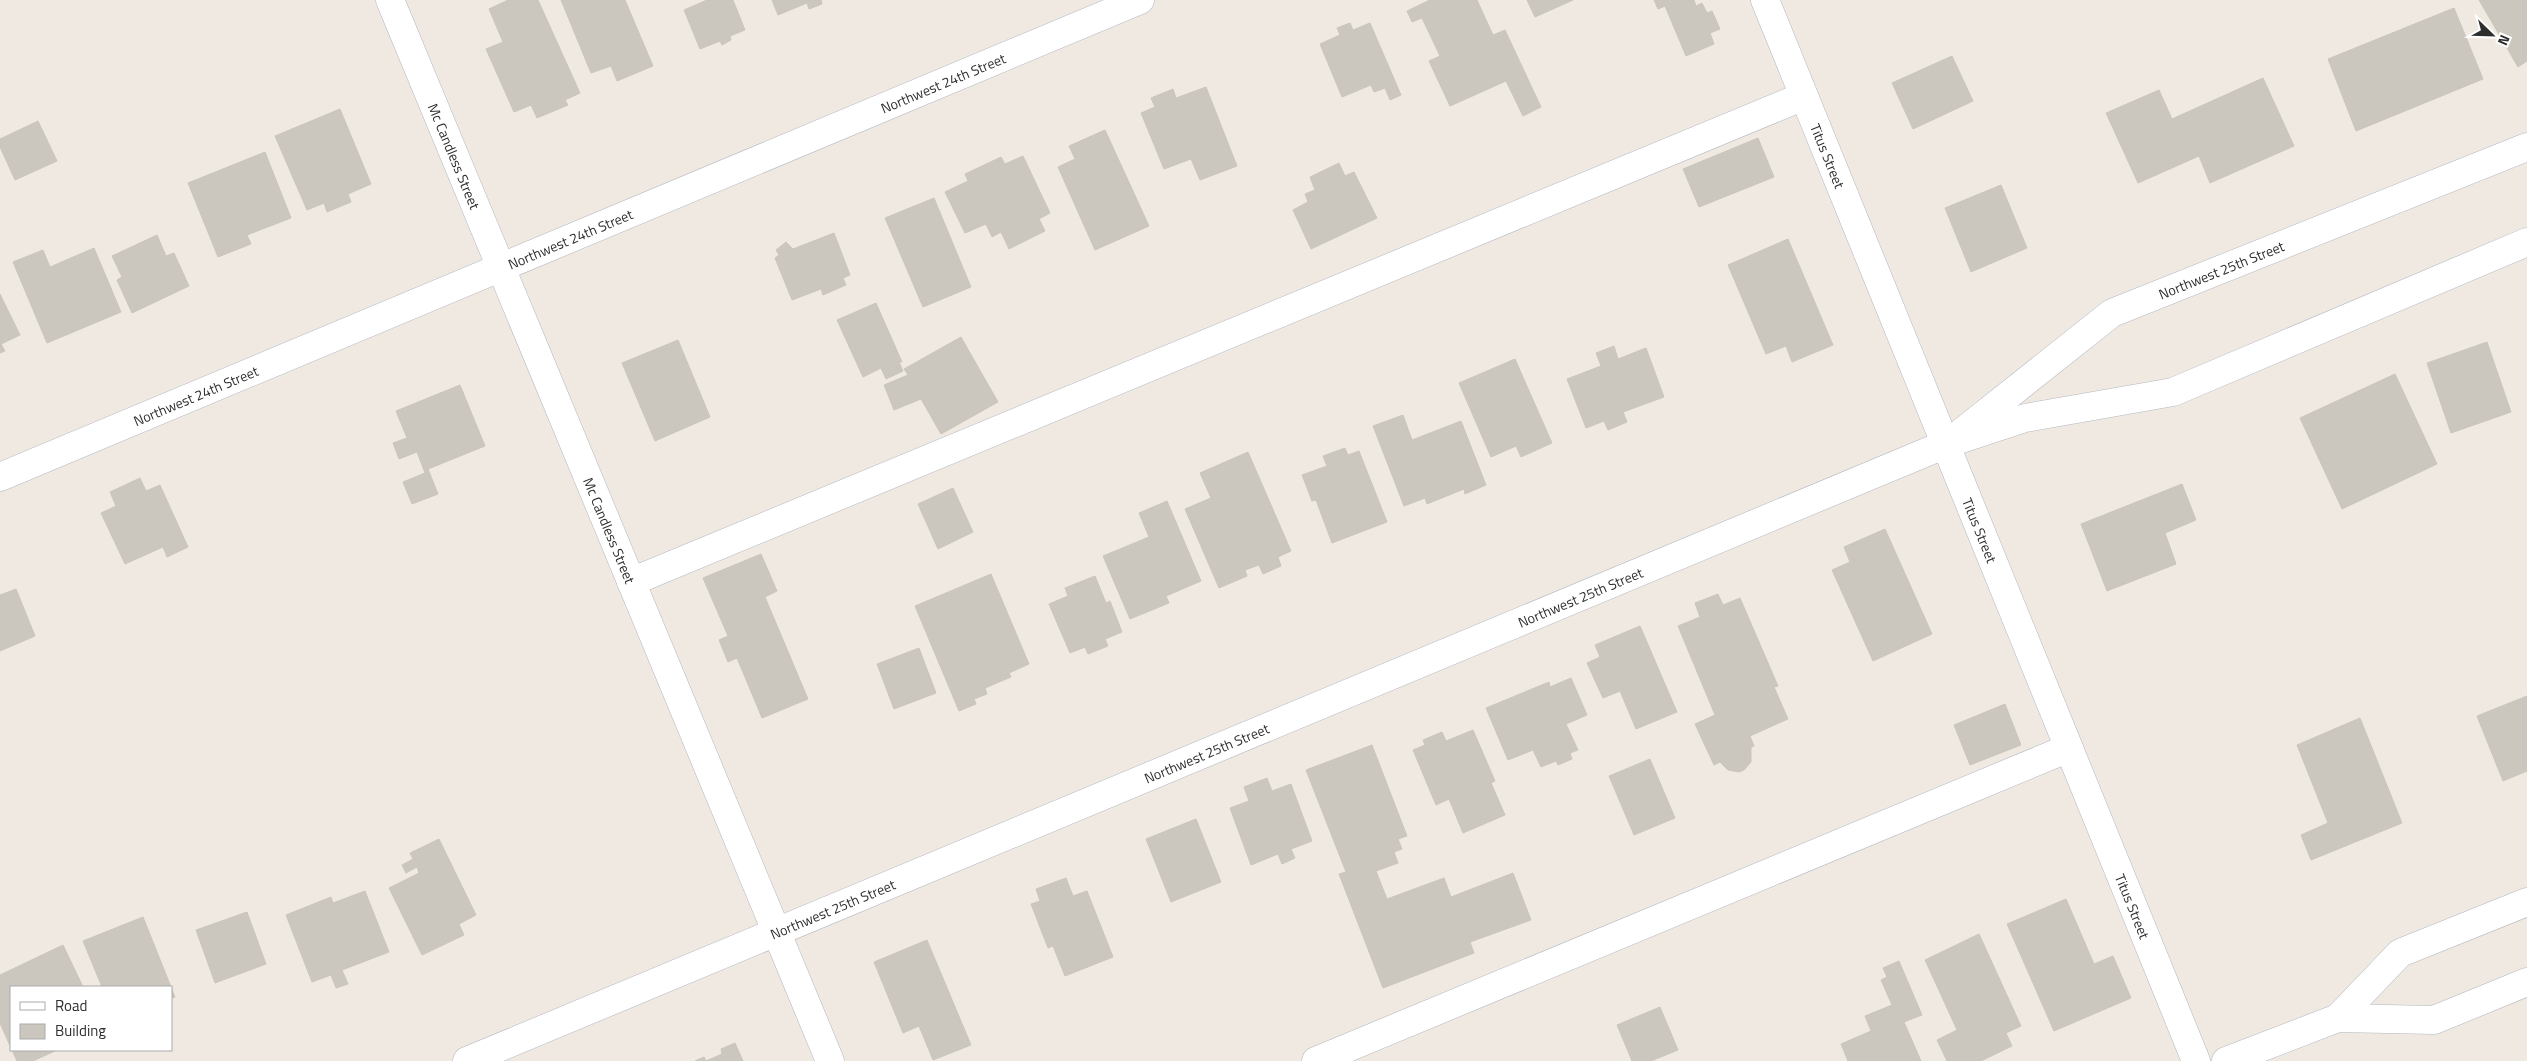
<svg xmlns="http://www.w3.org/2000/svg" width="2527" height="1061" font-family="'Titillium Web',sans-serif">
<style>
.building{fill:#cbc7bf;stroke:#cbc5ba}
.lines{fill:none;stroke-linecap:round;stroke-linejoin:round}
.minor-casing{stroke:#b4b7c1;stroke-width:29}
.minor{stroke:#fff;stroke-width:28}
.labels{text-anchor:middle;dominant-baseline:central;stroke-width:4;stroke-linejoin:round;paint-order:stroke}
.street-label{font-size:14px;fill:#2e2e2e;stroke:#fff}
</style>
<rect width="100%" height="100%" fill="#efe9e1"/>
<path class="building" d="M 508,0 L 538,0 L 580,93 L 565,100 L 568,105 L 537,118 L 531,105 L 514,112 L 486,49 L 503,42 L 489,9 Z
M 561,0 L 625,0 L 653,66 L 617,81 L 611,66 L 591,73 Z
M 707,0 L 733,0 L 745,30 L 730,36 L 731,40 L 722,45 L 720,41 L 700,49 L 684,10 Z
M 772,0 L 821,0 L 822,4 L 809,9 L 807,3 L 778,15 Z
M 1430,0 L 1477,0 L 1493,35 L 1505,30 L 1541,107 L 1523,116 L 1506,81 L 1450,106 L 1429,61 L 1440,56 L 1422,18 L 1412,22 L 1407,11 Z
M 1527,0 L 1573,0 L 1535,17 Z
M 1654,0 L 1694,0 L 1696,6 L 1702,3 L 1707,13 L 1712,11 L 1720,29 L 1710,33 L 1714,44 L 1686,56 L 1665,6 L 1658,9 Z
M 2479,0 L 2527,0 L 2527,61 L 2518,67 Z
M 2454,8 L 2483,79 L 2356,131 L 2328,59 Z
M 1350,23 L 1353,30 L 1370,23 L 1401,95 L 1390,100 L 1385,88 L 1374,92 L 1371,85 L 1342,97 L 1320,44 L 1340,35 L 1337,28 Z
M 1952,56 L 1973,101 L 1913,129 L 1892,83 Z
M 2263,78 L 2294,146 L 2210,183 L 2199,156 L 2138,183 L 2106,113 L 2159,90 L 2172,119 Z
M 1206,87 L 1237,166 L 1200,180 L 1191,159 L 1164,169 L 1141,113 L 1155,107 L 1151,98 L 1173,89 L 1176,98 Z
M 340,109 L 371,184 L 348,194 L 351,202 L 327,212 L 324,203 L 307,210 L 275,136 Z
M 38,121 L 57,161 L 15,180 L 0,147 L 0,139 Z
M 1105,130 L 1149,226 L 1095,250 L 1058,167 L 1075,159 L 1069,146 Z
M 1758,138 L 1774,177 L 1699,207 L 1683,169 Z
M 265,152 L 291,218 L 247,235 L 251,244 L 218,257 L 188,183 Z
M 1023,156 L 1050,213 L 1039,219 L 1045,231 L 1009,249 L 1001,232 L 992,237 L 986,224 L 965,233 L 945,192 L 968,181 L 965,174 L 1001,157 L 1005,164 Z
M 1339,163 L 1345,176 L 1354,172 L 1377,218 L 1311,249 L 1293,210 L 1308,202 L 1305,194 L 1315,190 L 1310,177 Z
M 2001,185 L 2027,248 L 1971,272 L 1945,208 Z
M 934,198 L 971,287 L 923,307 L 885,218 Z
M 834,233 L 850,275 L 843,278 L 846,285 L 823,295 L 821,289 L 792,300 L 775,258 L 779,255 L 776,250 L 786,242 L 793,249 Z
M 157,235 L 166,256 L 174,253 L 189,286 L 132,313 L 117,280 L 122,277 L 112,256 Z
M 1788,239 L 1833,345 L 1792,362 L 1786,346 L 1766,354 L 1728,265 Z
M 94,248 L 121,312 L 47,343 L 13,262 L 43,250 L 50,267 Z
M 0,294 L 20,335 L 1,344 L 5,351 L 0,353 Z
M 876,303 L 902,362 L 899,362 L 903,371 L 886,379 L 881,368 L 863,377 L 837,320 Z
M 961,337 L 998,402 L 941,434 L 921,399 L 894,410 L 884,385 L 908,375 L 904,369 Z
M 678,340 L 710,417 L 655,441 L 622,363 Z
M 2487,342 L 2511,412 L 2451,433 L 2427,363 Z
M 1614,346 L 1618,359 L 1646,348 L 1664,397 L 1623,412 L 1627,422 L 1608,430 L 1604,421 L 1586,428 L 1567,379 L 1601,366 L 1596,353 Z
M 1515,359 L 1552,443 L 1521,457 L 1516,446 L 1491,457 L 1459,383 Z
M 2395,374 L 2437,464 L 2342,509 L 2300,418 Z
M 460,385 L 485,446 L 428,469 L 438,494 L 412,504 L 403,482 L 425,473 L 417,452 L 399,459 L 393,443 L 407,438 L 396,411 Z
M 1403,415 L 1412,440 L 1461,421 L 1486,485 L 1465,494 L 1464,489 L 1427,504 L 1425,498 L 1404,506 L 1373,426 Z
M 1345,448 L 1348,455 L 1359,451 L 1387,522 L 1332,543 L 1316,500 L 1312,501 L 1302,475 L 1327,466 L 1323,456 Z
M 1248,452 L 1291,551 L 1278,557 L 1281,566 L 1263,574 L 1259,565 L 1245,570 L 1247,576 L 1219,588 L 1185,509 L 1211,498 L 1200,473 Z
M 140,478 L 146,491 L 160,485 L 188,547 L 167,557 L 163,547 L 125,564 L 101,513 L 116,506 L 110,492 Z
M 2182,484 L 2196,520 L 2165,533 L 2176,564 L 2107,591 L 2081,524 Z
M 953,488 L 973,532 L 938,549 L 918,504 Z
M 1167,501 L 1201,581 L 1166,596 L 1169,603 L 1130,619 L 1103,556 L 1149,537 L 1139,513 Z
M 1885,529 L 1932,634 L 1873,661 L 1832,570 L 1850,562 L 1844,547 Z
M 761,554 L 777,591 L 765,597 L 808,699 L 762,718 L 737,658 L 728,662 L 719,640 L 728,636 L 703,578 Z
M 991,574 L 1029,664 L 1009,673 L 1011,677 L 985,688 L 987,694 L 974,699 L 976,704 L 959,711 L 915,606 Z
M 1095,576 L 1106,603 L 1110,601 L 1122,632 L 1105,639 L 1108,646 L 1088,654 L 1085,647 L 1070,653 L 1049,604 L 1068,596 L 1065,588 Z
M 16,589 L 35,636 L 0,651 L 0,595 Z
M 1718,594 L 1723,605 L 1740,598 L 1778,686 L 1774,687 L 1788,719 L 1750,736 L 1754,746 L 1751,747 L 1751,762 L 1744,770 L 1739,772 L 1728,770 L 1720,762 L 1714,765 L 1695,724 L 1715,715 L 1678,626 L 1700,617 L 1695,603 Z
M 1640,626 L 1677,712 L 1636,729 L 1620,691 L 1603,698 L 1587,663 L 1600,657 L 1595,645 Z
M 919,648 L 936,693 L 894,709 L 877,664 Z
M 1571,678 L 1587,715 L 1566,724 L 1578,750 L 1570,753 L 1572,759 L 1558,765 L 1556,761 L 1541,767 L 1533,750 L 1508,760 L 1486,708 L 1549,682 L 1550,687 Z
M 2527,696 L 2527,771 L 2503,781 L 2477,716 Z
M 2005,704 L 2021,745 L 1970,765 L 1954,725 Z
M 2360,718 L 2402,823 L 2311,860 L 2301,835 L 2328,823 L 2297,745 Z
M 1473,730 L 1495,781 L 1491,783 L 1505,815 L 1463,833 L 1449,799 L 1436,805 L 1413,750 L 1425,745 L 1423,740 L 1442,732 L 1446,741 Z
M 1372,745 L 1407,836 L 1398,839 L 1402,849 L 1394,852 L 1398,863 L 1376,871 L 1387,899 L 1444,878 L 1451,897 L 1513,873 L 1531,920 L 1470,942 L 1474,953 L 1383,988 L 1339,874 L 1346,872 L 1306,770 Z
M 1650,759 L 1675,818 L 1634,835 L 1609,776 Z
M 1267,778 L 1272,791 L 1291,784 L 1312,841 L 1291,849 L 1295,858 L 1282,864 L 1278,854 L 1251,865 L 1230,808 L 1249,801 L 1244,787 Z
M 1196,819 L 1221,882 L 1171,902 L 1146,839 Z
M 439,839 L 476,915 L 459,924 L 464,935 L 422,955 L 389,888 L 419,873 L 417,867 L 406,873 L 402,865 L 413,859 L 410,853 Z
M 1066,878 L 1073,896 L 1087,891 L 1113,957 L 1065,976 L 1053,946 L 1048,948 L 1031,904 L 1040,901 L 1036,889 Z
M 365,891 L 389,952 L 342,970 L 348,984 L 336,988 L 331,975 L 312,982 L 286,915 L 331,897 L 333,903 Z
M 2066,899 L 2094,964 L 2113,956 L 2131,998 L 2054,1031 L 2007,924 Z
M 247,912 L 266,964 L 215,983 L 196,930 Z
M 143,917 L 175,997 L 171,998 L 171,987 L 102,987 L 83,941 Z
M 1979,934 L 2021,1026 L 2006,1033 L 2012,1046 L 1981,1061 L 1947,1061 L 1937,1040 L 1957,1030 L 1925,960 Z
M 927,940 L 971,1045 L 933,1060 L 919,1026 L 903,1033 L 874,962 Z
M 63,945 L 83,987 L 11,987 L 11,1048 L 0,1023 L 0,975 Z
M 1899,961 L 1922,1015 L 1904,1022 L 1921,1061 L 1848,1061 L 1841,1044 L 1871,1031 L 1865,1016 L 1892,1005 L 1881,980 L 1887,977 L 1883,968 Z
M 1660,1007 L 1678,1050 L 1651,1061 L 1632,1061 L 1617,1025 Z
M 735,1043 L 743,1061 L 695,1061 L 704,1057 L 706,1061 L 722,1054 L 721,1049 Z
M 12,1050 L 57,1050 L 33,1061 L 17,1061 Z"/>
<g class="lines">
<defs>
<g id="minor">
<path id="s1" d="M 390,0 L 830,1061"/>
<path id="s2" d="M 1765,0 L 2196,1061"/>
<path id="s3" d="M 1962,432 L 2112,313 L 2527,147"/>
<path id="s4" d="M 0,477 L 1140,0"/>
<path d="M 631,582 L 1804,96"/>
<path d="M 2338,1018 L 2400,953 L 2527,902"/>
<path id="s5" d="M 467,1061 L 1946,444 L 2025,418 L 2173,392 L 2527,242"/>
<path d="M 1316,1061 L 2069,748"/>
<path d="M 2226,1061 L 2338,1018 L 2434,1020 L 2527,982"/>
</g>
</defs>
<use href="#minor" class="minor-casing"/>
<use href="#minor" class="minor"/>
</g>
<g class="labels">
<g class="street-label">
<text stroke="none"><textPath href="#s4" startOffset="1022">Northwest 24th Street</textPath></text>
<text stroke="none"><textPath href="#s2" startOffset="168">Titus Street</textPath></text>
<text stroke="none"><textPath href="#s1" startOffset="169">Mc Candless Street</textPath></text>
<text stroke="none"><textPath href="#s4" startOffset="618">Northwest 24th Street</textPath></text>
<text stroke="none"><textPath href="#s3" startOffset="309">Northwest 25th Street</textPath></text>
<text stroke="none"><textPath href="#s4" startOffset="212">Northwest 24th Street</textPath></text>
<text stroke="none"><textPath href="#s2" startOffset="572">Titus Street</textPath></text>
<text stroke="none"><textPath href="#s1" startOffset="574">Mc Candless Street</textPath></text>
<text stroke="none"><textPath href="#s5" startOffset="1206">Northwest 25th Street</textPath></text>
<text stroke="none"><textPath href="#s5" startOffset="801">Northwest 25th Street</textPath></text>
<text stroke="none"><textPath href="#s2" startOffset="978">Titus Street</textPath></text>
<text stroke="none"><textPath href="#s5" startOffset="396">Northwest 25th Street</textPath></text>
</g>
</g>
<rect x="10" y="986" width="162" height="65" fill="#ffffff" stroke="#ababab"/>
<rect x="20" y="1002" width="25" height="8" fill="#ffffff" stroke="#ababab"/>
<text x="55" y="1011" font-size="15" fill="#2e2e2e">Road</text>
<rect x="20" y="1024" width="25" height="15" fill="#cbc7bf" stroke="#ababab"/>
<text x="55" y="1036" font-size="15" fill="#2e2e2e">Building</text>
<g transform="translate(2492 35) rotate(113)" stroke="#ffffff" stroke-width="4" paint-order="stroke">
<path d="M0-4L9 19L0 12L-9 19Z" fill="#2e2e2e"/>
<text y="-8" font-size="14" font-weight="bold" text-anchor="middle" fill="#2e2e2e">N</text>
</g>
</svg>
